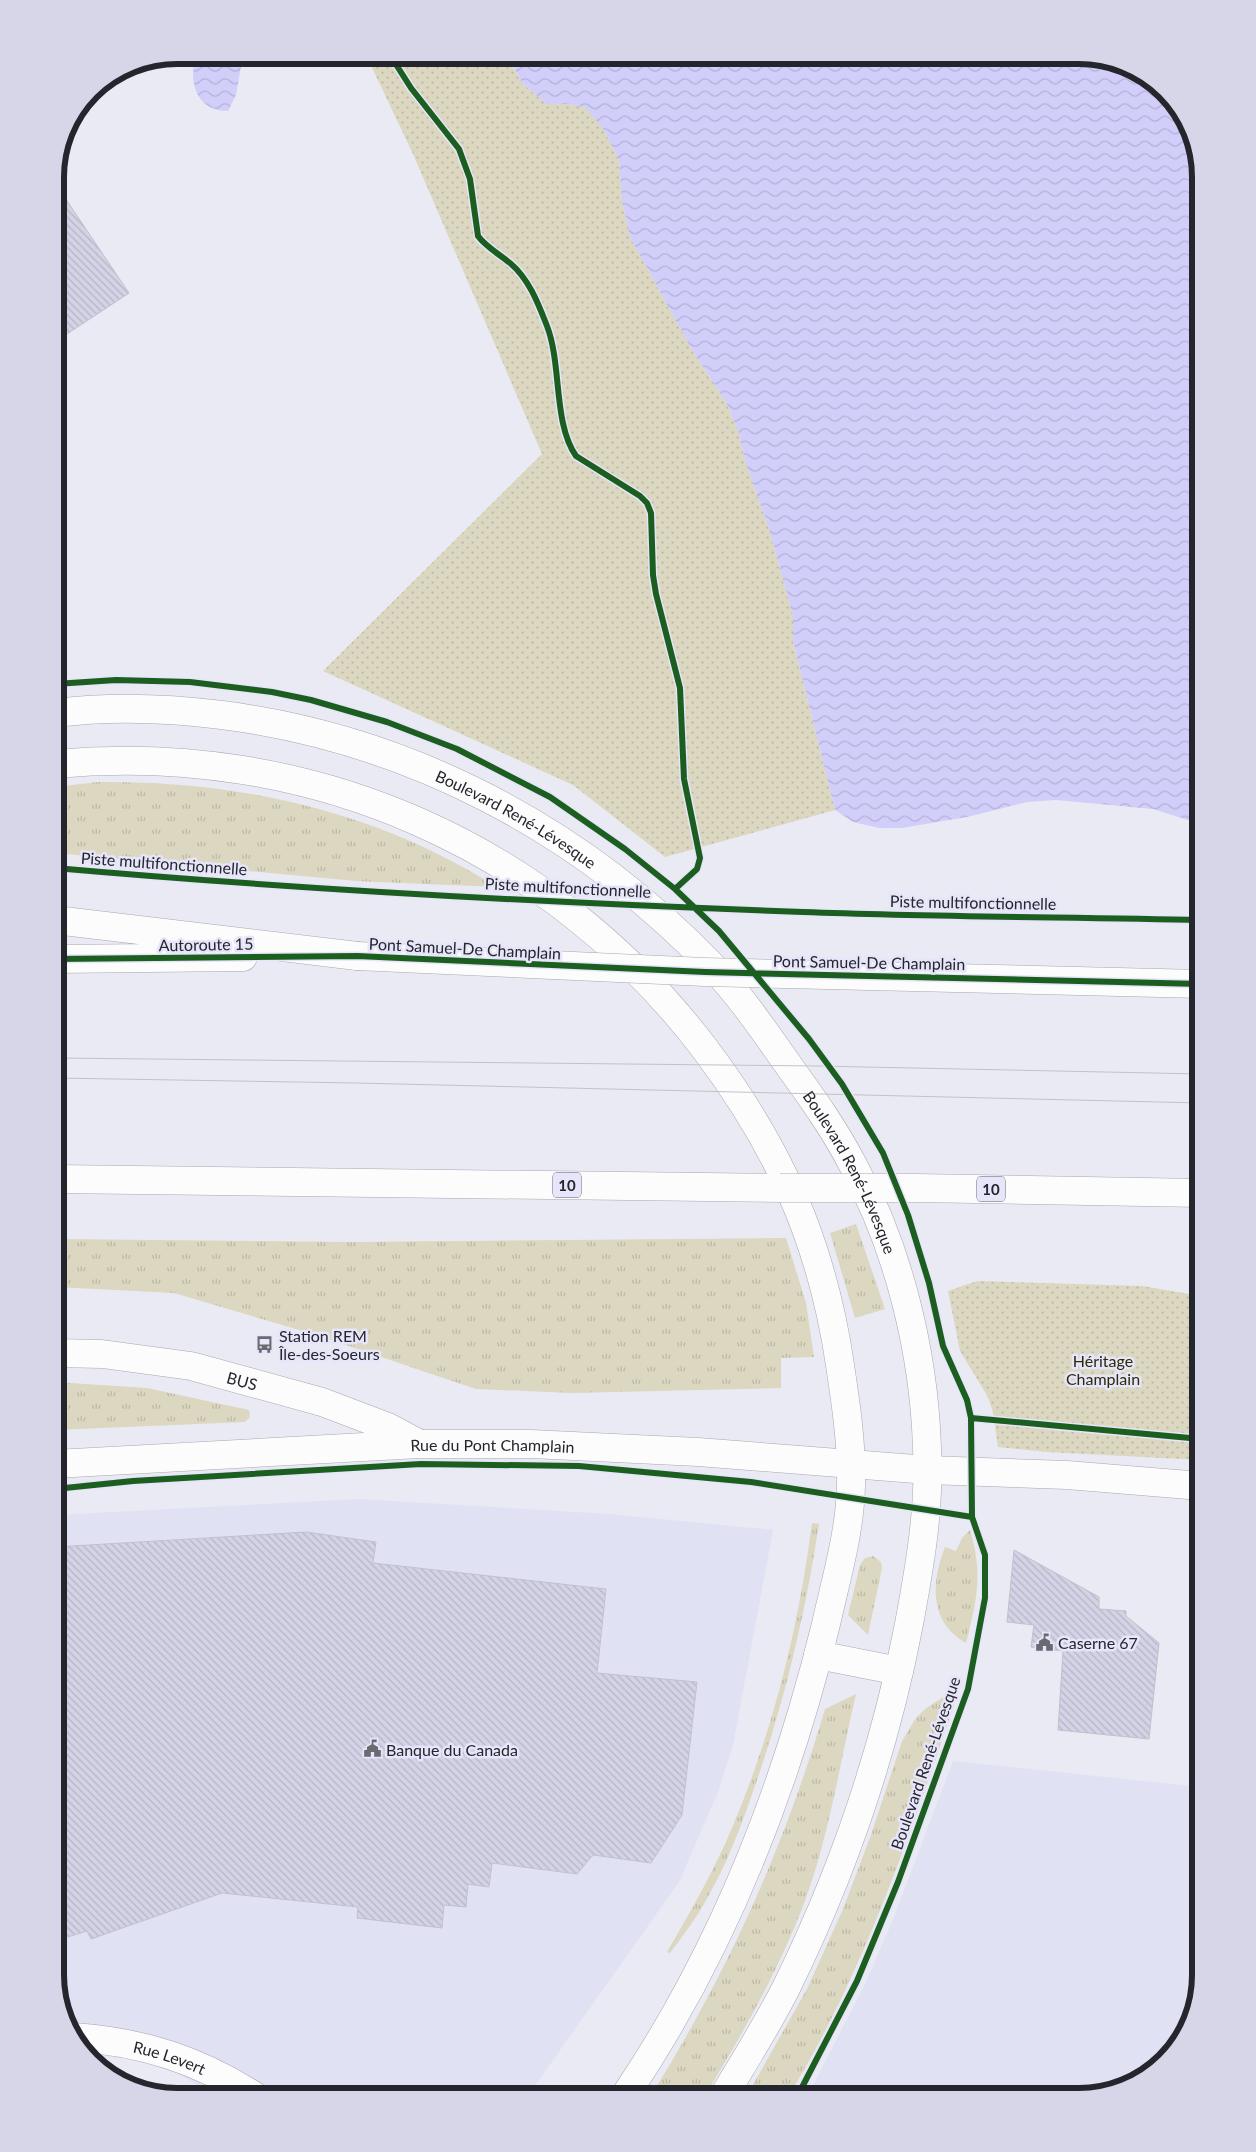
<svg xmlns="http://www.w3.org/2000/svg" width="1256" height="2152" font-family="Lato,sans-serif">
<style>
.built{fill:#e1e1f4}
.grass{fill:url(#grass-tufts)}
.park{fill:url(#park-dots)}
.water{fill:url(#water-waves)}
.building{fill:url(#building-back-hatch);stroke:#c2c1ca}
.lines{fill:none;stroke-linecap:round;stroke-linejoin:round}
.minor-casing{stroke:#a7a7af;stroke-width:29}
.highway-casing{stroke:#a7a7af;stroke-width:29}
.minor{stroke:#fcfcfd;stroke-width:28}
.highway{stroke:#fcfcfd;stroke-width:28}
.tram{stroke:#c2c2c5;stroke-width:1}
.highway-bridge-casing{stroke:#a7a7af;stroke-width:29;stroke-linecap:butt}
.highway-bridge{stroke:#fcfcfd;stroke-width:28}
.cycleway-casing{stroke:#e6e5f9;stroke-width:9}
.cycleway{stroke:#1b5e20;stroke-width:6}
.labels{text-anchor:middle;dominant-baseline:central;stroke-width:5;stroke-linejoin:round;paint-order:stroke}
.shield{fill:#e6e5f9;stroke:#5f5f6a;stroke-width:1}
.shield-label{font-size:15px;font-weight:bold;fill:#25252d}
.street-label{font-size:16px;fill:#25252d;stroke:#e6e5f9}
.poi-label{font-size:16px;fill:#25252d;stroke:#e6e5f9;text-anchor:start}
.park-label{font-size:16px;fill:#2f2a06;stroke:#e6e5f9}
.rim{fill:none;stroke:#25252d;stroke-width:6}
</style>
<defs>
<pattern id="grass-tufts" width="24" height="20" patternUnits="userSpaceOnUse" patternTransform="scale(1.25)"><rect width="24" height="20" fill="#dbd7c0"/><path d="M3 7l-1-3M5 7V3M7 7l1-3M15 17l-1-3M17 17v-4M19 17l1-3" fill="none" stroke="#bcb8a5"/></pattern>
<pattern id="park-dots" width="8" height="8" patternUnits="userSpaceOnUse" patternTransform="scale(1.25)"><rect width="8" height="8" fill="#dbd7c0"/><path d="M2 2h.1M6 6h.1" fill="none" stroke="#bcb8a5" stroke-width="1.8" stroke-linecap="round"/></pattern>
<pattern id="water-waves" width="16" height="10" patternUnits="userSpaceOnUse" patternTransform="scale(1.25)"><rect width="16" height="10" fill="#d1cefa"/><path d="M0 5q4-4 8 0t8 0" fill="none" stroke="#b3b1d7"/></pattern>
<pattern id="building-back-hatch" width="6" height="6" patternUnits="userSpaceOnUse" patternTransform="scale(1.25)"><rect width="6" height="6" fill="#d4d3e6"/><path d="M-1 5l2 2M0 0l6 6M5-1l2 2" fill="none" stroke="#b6b5c6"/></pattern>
</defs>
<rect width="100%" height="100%" fill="#eaeaf4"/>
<path class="built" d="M 359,1499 L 609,1514 L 773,1530 L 733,1745 L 718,1792 L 679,1882 L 527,2097 L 219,2097 L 176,2073 L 131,2059 L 90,2055 L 67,2029 L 55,1975 L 55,1515 Z
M 953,1761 L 1201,1787 L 1201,1976 L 1181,2043 L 1133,2085 L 1079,2097 L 807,2097 L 864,1986 L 892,1922 Z"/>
<path class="grass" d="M 98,782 C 240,781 375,810 497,887 L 356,881 L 55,853 L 55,787 Z
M 856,1224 L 885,1309 L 855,1318 L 830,1233 Z
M 786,1238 L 806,1303 L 814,1357 L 781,1358 L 781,1388 L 572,1393 L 476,1389 L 316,1335 L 174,1293 L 55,1287 L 55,1239 L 353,1242 Z
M 55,1382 L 147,1388 L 249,1410 L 250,1417 L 245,1422 L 55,1430 Z
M 812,1523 L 819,1524 C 806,1609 787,1692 759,1774 C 745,1815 731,1856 710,1893 C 699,1915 684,1934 670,1953 L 667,1952 C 688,1916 708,1881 725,1844 C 770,1743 798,1633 812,1523 Z
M 970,1530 C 983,1573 977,1601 966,1643 C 929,1622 931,1583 945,1547 L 956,1551 L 962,1538 Z
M 873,1556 L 881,1562 L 882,1568 L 868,1635 L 848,1615 L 860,1565 L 865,1558 Z
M 958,1693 C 912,1830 864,1973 788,2097 L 754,2097 L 750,2090 L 807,1989 L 843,1909 L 871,1835 L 902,1741 L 916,1718 L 925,1709 L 945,1696 Z
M 856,1694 C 840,1763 829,1835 805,1901 C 779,1970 742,2035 704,2097 L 650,2097 C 728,1972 783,1850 825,1709 Z"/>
<path class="park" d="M 366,55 L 506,55 L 522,83 L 547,104 L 569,104 L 587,108 L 604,130 L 619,160 L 622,201 L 630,237 L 692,350 L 726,402 L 738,430 L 746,464 L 769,529 L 793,616 L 793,641 L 835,810 L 665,857 L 573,785 L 323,671 L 542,454 L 413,154 Z
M 977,1281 L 1142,1286 L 1201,1296 L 1201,1460 L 1048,1452 L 998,1447 L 993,1412 L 988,1397 L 960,1351 L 948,1291 Z"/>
<path class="water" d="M 196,55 L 243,55 L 236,95 L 228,111 C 196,111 188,82 196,55 Z
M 507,55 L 1088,55 L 1147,76 L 1189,123 L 1201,177 L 1201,833 L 1191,821 L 1153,809 L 1056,800 L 1027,802 L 967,817 L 902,828 L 879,828 L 853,822 L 835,810 L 793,641 L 793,616 L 769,529 L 746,464 L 738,430 L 726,402 L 692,350 L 630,237 L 622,201 L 619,160 L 604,130 L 586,108 L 569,104 L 547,104 L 522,83 Z"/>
<path class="building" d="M 55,183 L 129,293 L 55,342 Z
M 306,1532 L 376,1542 L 373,1563 L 606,1589 L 597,1673 L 697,1682 L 682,1815 L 651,1863 L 593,1855 L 577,1874 L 492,1863 L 489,1887 L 468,1884 L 466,1907 L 444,1905 L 442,1928 L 357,1918 L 358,1907 L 222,1893 L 91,1939 L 87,1931 L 55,1941 L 55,1547 Z
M 1014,1550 L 1099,1597 L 1099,1609 L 1126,1611 L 1126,1616 L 1159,1643 L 1149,1739 L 1058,1730 L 1063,1651 L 1031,1647 L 1034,1625 L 1007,1622 Z
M 959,2087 L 977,2097 L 953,2097 Z"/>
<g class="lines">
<defs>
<g id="minor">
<path id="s1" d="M 55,713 C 110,706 167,708 222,715 C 409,739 580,829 711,965 C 740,995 765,1032 789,1066 C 812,1098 835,1130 853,1165 C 899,1249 924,1353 927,1448 C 930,1508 920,1565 909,1624 C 885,1749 843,1872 787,1986 C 768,2024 745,2060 723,2097"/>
<path d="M 55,764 C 309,740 551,846 705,1049 C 779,1147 822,1242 840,1365 C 846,1405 852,1445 851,1486 C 850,1532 836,1579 826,1624 C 785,1792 721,1954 624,2097"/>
<path id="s2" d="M 55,1353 L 102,1354 L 191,1366 L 322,1402 L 388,1427 L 418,1443"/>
<path id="s3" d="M 55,1464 L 419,1444 L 531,1444 L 698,1452 L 928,1470 L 1067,1475 L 1201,1486"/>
<path d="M 818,1655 L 899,1671"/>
<path id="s4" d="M 74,2037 C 143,2042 199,2060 256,2097"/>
</g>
<path id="highway" d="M 55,920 L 357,956
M 55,959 L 243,957
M 55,1179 L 780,1188"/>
</defs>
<use href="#minor" class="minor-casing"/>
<use href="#highway" class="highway-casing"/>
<use href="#minor" class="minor"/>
<use href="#highway" class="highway"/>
<path class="tram" d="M 55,1058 L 817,1066 L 1201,1074
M 55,1078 L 356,1083 L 1201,1103"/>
<defs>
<path id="highway-bridge" d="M 357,956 L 705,972 L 1201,984
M 780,1188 L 918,1188 L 1201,1193"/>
</defs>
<use href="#highway-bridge" class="highway-bridge-casing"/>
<use href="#highway-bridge" class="highway-bridge"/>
<defs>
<path id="cycleway" d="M 390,55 L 411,88 L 459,149 L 470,179 L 478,236 C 486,247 499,254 510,263 C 529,279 538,303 547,326 C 562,365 553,423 576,456 L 640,496 L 647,503 L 651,513 L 653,575 L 656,594 L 680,688 L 684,779 L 700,858 L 697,869 L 675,889
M 55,684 L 116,680 L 190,682 L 272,692 L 311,700 L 387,722 L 457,749 L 550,797 L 625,849 L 675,889 L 719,931 L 809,1039 L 842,1084 L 883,1153 L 908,1215 L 929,1283 L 943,1346 L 967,1400 L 971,1418 L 972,1517 L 985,1555 L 985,1598 L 968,1689 L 898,1882 L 857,1981 L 797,2097
M 55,868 C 304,890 554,903 803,912 C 936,917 1068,917 1201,920
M 55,959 L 357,956 L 705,972 L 1201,984
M 971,1418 L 1201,1439
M 55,1489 L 133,1481 L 421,1464 L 579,1466 L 751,1482 L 972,1517"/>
</defs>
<use href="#cycleway" class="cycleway-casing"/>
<use href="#cycleway" class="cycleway"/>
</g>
<defs>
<symbol id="bus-bare" viewBox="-9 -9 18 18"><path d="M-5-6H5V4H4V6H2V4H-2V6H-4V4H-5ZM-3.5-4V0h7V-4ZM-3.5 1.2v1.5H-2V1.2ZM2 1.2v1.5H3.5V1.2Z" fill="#6a6a73" stroke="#e6e5f9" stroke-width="2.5" paint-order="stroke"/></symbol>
<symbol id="civic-bare" viewBox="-9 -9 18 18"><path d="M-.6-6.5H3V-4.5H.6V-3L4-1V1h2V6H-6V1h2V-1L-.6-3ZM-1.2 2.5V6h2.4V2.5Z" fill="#6a6a73" stroke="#e6e5f9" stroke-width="2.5" paint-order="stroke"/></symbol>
</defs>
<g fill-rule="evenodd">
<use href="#bus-bare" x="252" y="1332" width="25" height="25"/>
<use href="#civic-bare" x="1032" y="1630" width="25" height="25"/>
<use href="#civic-bare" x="360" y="1736" width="25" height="25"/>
</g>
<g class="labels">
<g class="shield">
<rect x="553" y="1172.5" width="28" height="25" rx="4"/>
<rect x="977" y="1176.5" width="28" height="25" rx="4"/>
</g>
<g class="shield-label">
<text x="567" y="1185">10</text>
<text x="991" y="1189">10</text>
</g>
<g class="street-label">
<text stroke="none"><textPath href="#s1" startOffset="482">Boulevard René-Lévesque</textPath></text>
<text transform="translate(164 863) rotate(4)">Piste multifonctionnelle</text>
<text transform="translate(568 887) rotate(3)">Piste multifonctionnelle</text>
<text transform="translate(973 902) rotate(1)">Piste multifonctionnelle</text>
<text transform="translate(206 944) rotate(-1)">Autoroute 15</text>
<text transform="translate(465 948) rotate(3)">Pont Samuel-De Champlain</text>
<text transform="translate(869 962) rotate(1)">Pont Samuel-De Champlain</text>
<text stroke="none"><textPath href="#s1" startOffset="978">Boulevard René-Lévesque</textPath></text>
<text stroke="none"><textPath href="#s2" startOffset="190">BUS</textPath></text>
<text stroke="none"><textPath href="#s3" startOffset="438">Rue du Pont Champlain</textPath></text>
<text transform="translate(925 1763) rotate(-71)">Boulevard René-Lévesque</text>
<text stroke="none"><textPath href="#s4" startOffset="98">Rue Levert</textPath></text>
</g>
<g class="poi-label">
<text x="279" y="1335">Station REM<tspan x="279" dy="18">Île-des-Soeurs</tspan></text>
<text x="1058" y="1642">Caserne 67</text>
<text x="386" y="1749">Banque du Canada</text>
</g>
<g class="park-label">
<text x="1103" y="1360">Héritage<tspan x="1103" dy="18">Champlain</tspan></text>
</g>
</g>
<path d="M0 0H1256V2152H0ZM177 64H1079A113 113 0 0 1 1192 177V1975A113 113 0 0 1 1079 2088H177A113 113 0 0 1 64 1975V177A113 113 0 0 1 177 64Z" fill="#d7d6e9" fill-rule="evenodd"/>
<path class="rim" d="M177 64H1079A113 113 0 0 1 1192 177V1975A113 113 0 0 1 1079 2088H177A113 113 0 0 1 64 1975V177A113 113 0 0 1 177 64Z"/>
</svg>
